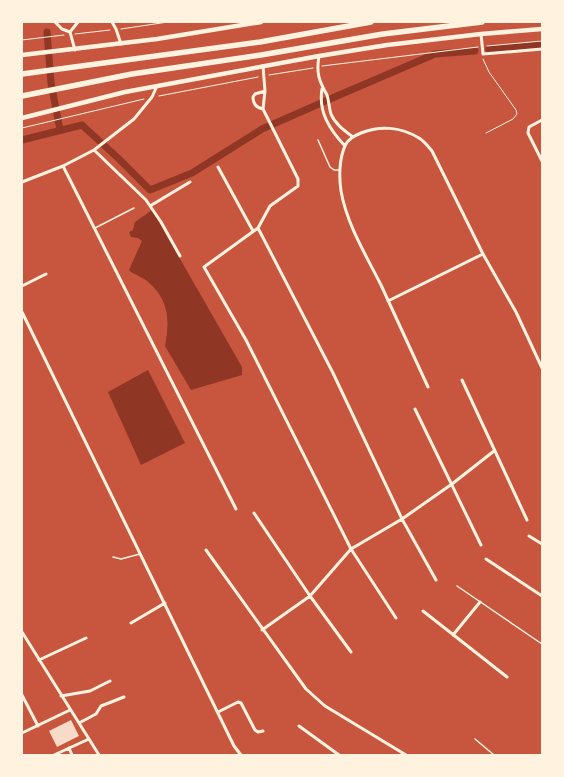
<svg xmlns="http://www.w3.org/2000/svg" width="564" height="777" font-family="Barlow,sans-serif">
<style>
.water{fill:#8f3625}
.lines{fill:none;stroke-linecap:round;stroke-linejoin:round}
.canal{stroke:#8f3625;stroke-width:7}
.building{fill:#f7dbc8}
.path{stroke:#fff3e0;stroke-width:1}
.service{stroke:#fff3e0;stroke-width:1.5}
.minor{stroke:#fff3e0;stroke-width:3}
.primary{stroke:#fff3e0;stroke-width:4.5}
.motorway{stroke:#fff3e0;stroke-width:5.5}
</style>
<rect width="100%" height="100%" fill="#c8553d"/>
<path class="water" d="M 152,210 L 242,367 L 242,375 L 191,390 L 165,346 C 170,320 169,299 147,281 C 141,276 134,275 129,270 L 142,241 L 138,238 L 131,237 L 129,232 L 133,230 L 135,222 Z
M 148,370 L 185,443 L 141,465 L 108,392 Z"/>
<g class="lines">
<path class="canal" d="M 47,32 L 51,83 L 60,130
M 489,49 L 542,44
M 22,140 L 82,125 L 119,159 L 150,190 L 192,173 L 262,129 L 337,96 L 435,54 L 475,51"/>
</g>
<path class="building" d="M 71,720 L 79,736 L 57,747 L 49,731 Z"/>
<g class="lines">
<path class="path" d="M 121,29 L 168,22
M 75,34 L 110,30
M 22,40 L 64,35
M 487,46 L 542,41
M 483,59 L 489,72 L 516,110 L 517,114 L 513,119 L 486,133
M 322,66 L 478,47
M 269,75 L 313,68
M 159,96 L 258,77
M 22,128 L 144,99"/>
<path class="service" d="M 318,140 L 330,167 L 334,170 L 340,170
M 95,228 L 134,208
M 113,557 L 121,559 L 140,554
M 457,586 L 542,644
M 475,739 L 494,755"/>
<path class="minor" d="M 55,22 L 62,29 L 70,32 L 75,50
M 112,22 L 116,29 L 121,44
M 70,32 L 78,22
M 481,34 L 483,54 L 542,49
M 319,56 C 316,73 319,81 327,95 C 329,101 329,108 331,114 C 335,124 345,131 353,137
M 263,66 L 265,91 L 263,109 L 298,179 L 298,186 L 270,206 L 258,228 L 204,267 L 246,340 L 351,549 L 396,618
M 322,89 C 318,112 330,130 345,146
M 263,109 C 257,108 253,104 253,97 L 255,94 L 265,91
M 542,120 L 529,127 L 528,133 L 542,161
M 94,150 L 146,200 L 161,222 L 180,256
M 63,166 L 236,509
M 218,167 L 253,231
M 22,182 L 63,166 L 94,150 L 134,119 L 152,97 L 157,86
M 150,206 L 190,182
M 258,228 L 333,373 L 402,519 L 436,580
M 22,286 L 46,274
M 388,301 L 483,254
M 22,312 L 234,746 L 241,755
M 462,380 L 527,520
M 428,387 C 412,353 397,319 381,285 C 366,255 347,225 341,191 C 339,178 339,159 345,146 C 348,139 354,136 361,133 C 380,125 401,127 419,138 C 424,141 428,146 432,151 L 483,254 L 516,312 L 542,368
M 415,409 L 481,545
M 254,513 L 310,596 L 351,652
M 529,536 L 542,544
M 206,550 L 306,689 L 325,706 L 406,755
M 486,559 L 542,596
M 423,611 L 507,677
M 131,623 L 165,603
M 262,630 L 310,596 L 351,549 L 402,519 L 452,484 L 494,451
M 22,632 L 99,755
M 453,635 L 480,602
M 39,660 L 86,638
M 22,695 L 38,726
M 61,696 L 90,691 L 110,681
M 218,712 L 238,702 L 241,703 L 255,730 L 258,732 L 263,731
M 79,723 L 96,714 L 101,706 L 124,697
M 299,726 L 339,755
M 22,733 L 70,710
M 69,748 L 72,755
M 54,755 L 89,739"/>
<path class="primary" d="M 22,55 L 157,39 L 261,22
M 22,118 L 125,92 L 319,56 L 387,45 L 481,34 L 542,29"/>
<path class="motorway" d="M 22,74 L 260,42 L 371,22
M 22,96 L 132,74 L 261,55 L 383,34 L 482,22"/>
</g>
<rect width="564" height="777" fill="none" stroke="#fff3e0" stroke-width="46"/>
</svg>
